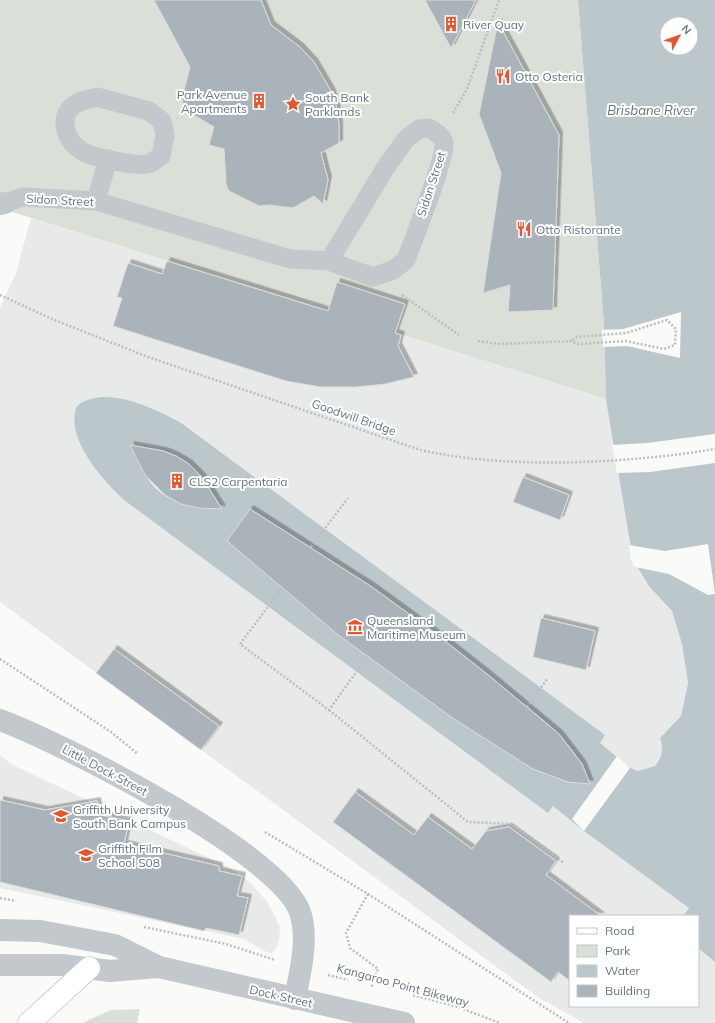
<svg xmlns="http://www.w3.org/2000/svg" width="715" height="1023" font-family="Mulish,sans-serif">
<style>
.built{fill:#e8e9e9}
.green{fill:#dadfd7}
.water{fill:#bbc7cb;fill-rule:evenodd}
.pier{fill:#fafaf8}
.building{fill:#aab3b9;stroke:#dcdcda;filter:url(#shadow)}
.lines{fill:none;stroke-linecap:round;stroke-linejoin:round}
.primary-casing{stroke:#b5babe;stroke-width:23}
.path{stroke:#bbbfc2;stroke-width:2.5;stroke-dasharray:2 2;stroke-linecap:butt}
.lane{stroke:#c3c8cc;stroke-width:19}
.street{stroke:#c3c8cc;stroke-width:22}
.primary{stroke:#fff;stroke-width:22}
.labels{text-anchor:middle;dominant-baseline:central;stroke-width:4;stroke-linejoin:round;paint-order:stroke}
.poi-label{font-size:12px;fill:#657683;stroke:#fff;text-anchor:start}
.street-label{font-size:12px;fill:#657683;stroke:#fff}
.water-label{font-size:13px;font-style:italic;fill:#60757c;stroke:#fff}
</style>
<defs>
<filter id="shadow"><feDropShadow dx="3.5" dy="-3.5" stdDeviation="0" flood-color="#0004"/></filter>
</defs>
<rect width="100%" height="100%" fill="#fafaf8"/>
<path class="built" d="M 31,218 L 606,399 L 633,560 L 649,586 L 672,611 L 682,644 L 688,683 L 681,716 L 660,738 L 663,745 L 662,753 L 659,760 L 655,766 L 638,771 L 584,831 L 689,908 L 683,916 L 570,916 L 570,1006 L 698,1006 L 698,948 L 715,962 L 715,1023 L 584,1023 L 539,998 L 0,602 L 0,308 L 16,273 Z
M 0,755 L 11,764 L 232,869 L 250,882 L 268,903 L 280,927 L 279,940 L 277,947 L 271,953 L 264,951 L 244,939 L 0,888 Z"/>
<path class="green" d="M 0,0 L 578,0 L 604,324 L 606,399 L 0,208 Z
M 140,1009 L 137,1023 L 82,1023 L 111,1010 Z"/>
<path class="water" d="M 578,0 L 715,0 L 715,962 L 698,948 L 698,916 L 683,916 L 689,908 L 584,831 L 553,806 L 548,813 L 124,500 C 103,480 64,438 77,406 C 105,384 153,408 181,423 L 605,735 L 600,743 L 630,768 L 638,771 L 655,766 C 662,757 664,749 660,738 L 681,716 L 688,683 L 682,644 L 672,611 L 649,586 L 633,560 L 606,400 L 604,324 ZM 667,24 L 691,24 L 691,48 L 667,48 ZM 149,448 C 192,456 199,472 216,509 C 189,508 159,501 145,474 C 141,466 138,457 135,449 ZM 250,510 C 337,564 422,620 501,686 C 526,706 554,725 573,751 C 581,761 583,770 586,781 L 568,782 L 533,769 L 454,719 L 337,634 L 227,541 Z"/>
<path class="pier" d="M 681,312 L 680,358 L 627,346 L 603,347 L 602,330 L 623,329 Z
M 715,434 L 715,463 L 650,472 L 617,473 L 612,445 L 647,443 Z
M 708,544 L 715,594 L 708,595 L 669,574 L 635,567 L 631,560 L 629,545 L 665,551 Z
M 617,756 L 630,768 L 584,831 L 572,819 Z"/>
<path class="building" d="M 154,0 L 261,0 L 271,25 L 300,47 L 314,62 L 331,91 L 336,105 L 339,124 L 339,143 L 321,153 L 328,180 L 323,204 L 314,196 L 293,208 L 270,205 L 259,206 L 229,191 L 226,184 L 224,149 L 209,145 L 214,127 L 187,111 L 183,106 L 182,98 L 190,67 Z
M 425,0 L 476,0 L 451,48 Z
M 498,22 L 559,135 L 553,310 L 508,312 L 510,285 L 483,293 L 501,173 L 479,114 Z
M 167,261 L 328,311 L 337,282 L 405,304 L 395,333 L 401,335 L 398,346 L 414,377 L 385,384 L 356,387 L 321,387 L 286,381 L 113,326 L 122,298 L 117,297 L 128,263 L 162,274 Z
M 130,445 L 163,451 L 176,456 L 189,464 L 201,476 L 222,509 L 198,508 L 181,504 L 165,495 L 145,475 Z
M 523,477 L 569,495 L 560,520 L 513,502 Z
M 250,509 L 372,587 L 431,630 L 487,674 L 559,734 L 582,764 L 590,784 L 568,782 L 533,769 L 454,719 L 337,634 L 227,541 Z
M 541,618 L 595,631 L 586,670 L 533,657 Z
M 114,649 L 219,726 L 201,750 L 96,673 Z
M 355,792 L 414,835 L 428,817 L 472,849 L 486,831 L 509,827 L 556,861 L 546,875 L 601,916 L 570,916 L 570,981 L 558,972 L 551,982 L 333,822 Z
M 0,800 L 45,810 L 97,801 L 100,815 L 129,821 L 124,844 L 219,866 L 219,871 L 242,876 L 237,896 L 248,898 L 239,935 L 206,928 L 204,931 L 0,882 Z"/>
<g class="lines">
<defs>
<path id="primary" d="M 29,1023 L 89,968"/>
</defs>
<use href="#primary" class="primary-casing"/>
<path class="path" d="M 453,113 L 467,89 L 499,0
M 0,295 L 52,319 L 148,357 L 397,442 C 409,446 422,451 435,453 C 519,469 630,463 715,449
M 402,295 L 459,335
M 478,341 L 500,344 L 571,341 L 578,344 L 626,341 L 664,349 L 675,345 L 676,329 L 667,320 L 626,333 L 577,337 L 571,341
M 311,547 L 348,498
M 282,588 L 240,644 L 329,710 L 367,657
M 0,659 L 111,732 L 138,754
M 527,707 L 548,678
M 329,710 L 468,822 L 511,824 L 564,863
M 265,832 L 368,894 L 569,1023
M 368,894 L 346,933 L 350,948 L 378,969 L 371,988
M 0,898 L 16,901
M 144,927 L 226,944 L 275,960
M 328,975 L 348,980
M 413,995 L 455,1006 L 500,1023"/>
<path class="lane" d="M 97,97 L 149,111 L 162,121 L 165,135 L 161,156 C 157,158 153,163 148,164 C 139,167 90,157 82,151 C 64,140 56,113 79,102 C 84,100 91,99 97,97 Z
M 96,201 L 108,159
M 5,203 L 23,197 L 96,201 L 290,259 L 329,261 L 373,277 L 393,270 L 406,260 C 413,240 446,158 444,143 C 443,136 435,132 429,128 L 419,129 L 406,139 L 384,170 L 329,261"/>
<path class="street" d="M 0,204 L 5,203
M 0,720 C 62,743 279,853 300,912 C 309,939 300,972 295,999
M 0,930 L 40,931 L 115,945 L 159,967 L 404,1023
M 0,965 L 62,965 L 110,971 L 158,967"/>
<use href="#primary" class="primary"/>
</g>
<defs>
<symbol id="building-bare" viewBox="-9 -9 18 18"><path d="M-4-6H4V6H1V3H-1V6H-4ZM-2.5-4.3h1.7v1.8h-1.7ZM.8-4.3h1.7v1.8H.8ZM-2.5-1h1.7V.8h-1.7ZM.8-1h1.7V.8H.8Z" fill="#e4572e" stroke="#fff" stroke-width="2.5" paint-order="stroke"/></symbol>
<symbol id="restaurant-bare" viewBox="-9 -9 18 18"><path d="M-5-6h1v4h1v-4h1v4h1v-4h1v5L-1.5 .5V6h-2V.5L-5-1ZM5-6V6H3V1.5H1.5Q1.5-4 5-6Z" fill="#e4572e" stroke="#fff" stroke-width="2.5" paint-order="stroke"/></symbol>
<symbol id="sight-bare" viewBox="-9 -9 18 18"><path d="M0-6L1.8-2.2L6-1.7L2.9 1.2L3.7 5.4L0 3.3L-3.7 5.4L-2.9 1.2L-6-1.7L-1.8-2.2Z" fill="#e4572e" stroke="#fff" stroke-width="2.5" paint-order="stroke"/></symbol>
<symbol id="museum-bare" viewBox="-9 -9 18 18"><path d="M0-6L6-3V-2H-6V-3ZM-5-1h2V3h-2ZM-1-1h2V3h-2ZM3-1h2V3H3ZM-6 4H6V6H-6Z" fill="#e4572e" stroke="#fff" stroke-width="2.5" paint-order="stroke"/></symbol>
<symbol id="university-bare" viewBox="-9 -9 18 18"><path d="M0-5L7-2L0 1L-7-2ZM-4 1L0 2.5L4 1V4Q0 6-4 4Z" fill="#e4572e" stroke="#fff" stroke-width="2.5" paint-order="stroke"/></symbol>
</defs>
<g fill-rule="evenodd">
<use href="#building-bare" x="440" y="13" width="22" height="22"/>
<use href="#restaurant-bare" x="492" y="65" width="22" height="22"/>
<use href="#building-bare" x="248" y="90" width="22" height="22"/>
<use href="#sight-bare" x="282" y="93" width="22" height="22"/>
<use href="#restaurant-bare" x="513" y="218" width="22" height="22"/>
<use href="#building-bare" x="166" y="470" width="22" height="22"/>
<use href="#museum-bare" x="344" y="616" width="22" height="22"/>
<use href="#university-bare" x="50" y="805" width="22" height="22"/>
<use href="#university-bare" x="75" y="844" width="22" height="22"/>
</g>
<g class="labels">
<g class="poi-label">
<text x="463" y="24">River Quay</text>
<text x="515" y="76">Otto Osteria</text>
<text x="247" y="94" text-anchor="end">Park Avenue<tspan x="247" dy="14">Apartments</tspan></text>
<text x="305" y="97">South Bank<tspan x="305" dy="14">Parklands</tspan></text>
<text x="536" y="229">Otto Ristorante</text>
<text x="189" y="481">CLS2 Carpentaria</text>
<text x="367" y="620">Queensland<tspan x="367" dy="14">Maritime Museum</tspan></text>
<text x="73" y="809">Griffith University<tspan x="73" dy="14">South Bank Campus</tspan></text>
<text x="98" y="848">Griffith Film<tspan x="98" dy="14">School S08</tspan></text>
</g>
<g class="street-label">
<text transform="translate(431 184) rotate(-72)">Sidon Street</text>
<text transform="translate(60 200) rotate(3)">Sidon Street</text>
<text transform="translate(354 417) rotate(19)">Goodwill Bridge</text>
<text transform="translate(105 770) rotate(28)">Little Dock Street</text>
<text transform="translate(403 985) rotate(15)">Kangaroo Point Bikeway</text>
<text transform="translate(281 996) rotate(13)">Dock Street</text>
</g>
<g class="water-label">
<text x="651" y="110">Brisbane River</text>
</g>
</g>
<rect x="569" y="915" width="130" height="92" fill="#ffffff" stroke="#c1c8cd"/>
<rect x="577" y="928" width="20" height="6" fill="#ffffff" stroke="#c1c8cd"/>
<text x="605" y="935" font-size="12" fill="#657683">Road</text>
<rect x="577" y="945" width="20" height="12" fill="#dadfd7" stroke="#c1c8cd"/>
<text x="605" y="955" font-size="12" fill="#657683">Park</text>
<rect x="577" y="965" width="20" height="12" fill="#bbc7cb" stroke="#c1c8cd"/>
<text x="605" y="975" font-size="12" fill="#657683">Water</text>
<rect x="577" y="985" width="20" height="12" fill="#aab3b9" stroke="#c1c8cd"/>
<text x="605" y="995" font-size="12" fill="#657683">Building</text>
<g transform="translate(679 36) rotate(49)"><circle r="19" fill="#ffffff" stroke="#c1c8cd"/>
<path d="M0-3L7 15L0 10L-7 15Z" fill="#e4572e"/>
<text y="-6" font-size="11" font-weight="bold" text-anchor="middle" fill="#657683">N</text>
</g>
</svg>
